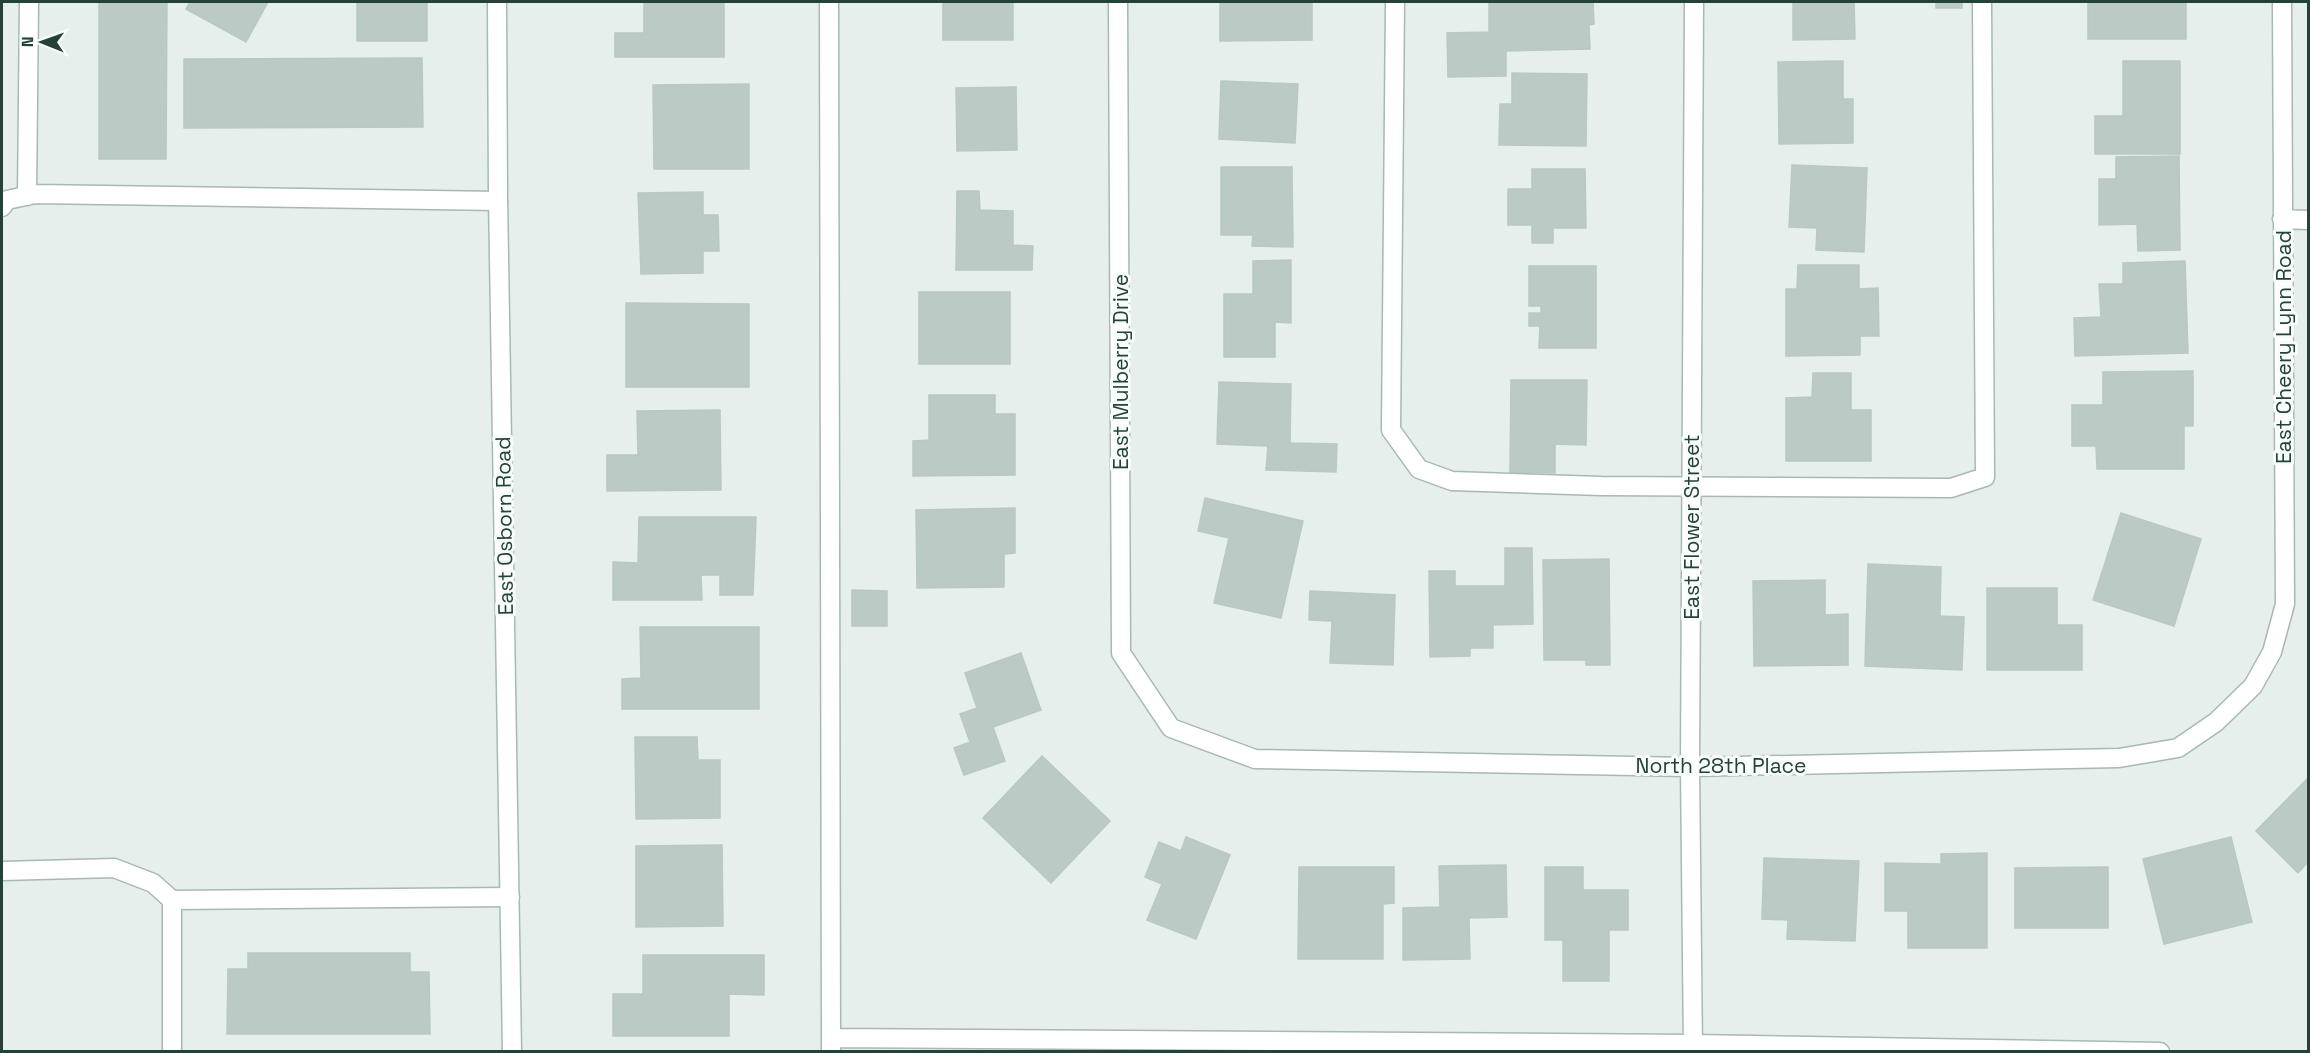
<svg xmlns="http://www.w3.org/2000/svg" width="2310" height="1053" font-family="'Space Grotesk',sans-serif">
<style>
.building{fill:#bbcac4;stroke:#b8c9c2;stroke-width:1.5}
.lines{fill:none;stroke-linecap:round;stroke-linejoin:round}
.lane-casing{stroke:#a8b8b2;stroke-width:21}
.street-casing{stroke:#a8b8b2;stroke-width:21}
.secondary-casing{stroke:#a4bbb3;stroke-width:21}
.lane{stroke:#fff;stroke-width:18}
.street{stroke:#fff;stroke-width:18}
.secondary{stroke:#fff;stroke-width:18}
.labels{text-anchor:middle;dominant-baseline:central;stroke-width:6;stroke-linejoin:round;paint-order:stroke}
.street-label{font-size:21px;fill:#24423a;stroke:#f7fbf9}
</style>
<rect width="100%" height="100%" fill="#e6efeb"/>
<path class="building" d="M 99,2 L 167,2 L 166,159 L 99,159 Z
M 190,2 L 268,2 L 246,42 L 186,9 Z
M 357,2 L 427,2 L 427,41 L 357,41 Z
M 644,2 L 724,2 L 724,57 L 615,57 L 615,33 L 644,33 Z
M 943,2 L 1013,2 L 1013,40 L 943,40 Z
M 1220,2 L 1312,2 L 1312,40 L 1220,41 Z
M 1489,2 L 1593,2 L 1594,24 L 1589,25 L 1590,49 L 1506,51 L 1506,76 L 1448,77 L 1447,33 L 1489,32 Z
M 1793,2 L 1854,2 L 1855,39 L 1793,40 Z
M 1936,2 L 1962,2 L 1962,8 L 1936,8 Z
M 2088,2 L 2186,2 L 2186,39 L 2088,39 Z
M 422,58 L 423,127 L 184,128 L 184,59 Z
M 1843,61 L 1843,99 L 1853,99 L 1853,143 L 1779,144 L 1778,62 Z
M 2123,61 L 2180,61 L 2180,154 L 2095,154 L 2095,116 L 2123,116 Z
M 1512,73 L 1587,74 L 1586,146 L 1499,145 L 1500,104 L 1512,104 Z
M 1221,81 L 1298,84 L 1295,143 L 1219,139 Z
M 749,84 L 749,169 L 654,169 L 653,85 Z
M 1016,87 L 1017,150 L 957,151 L 956,88 Z
M 2179,156 L 2180,250 L 2138,251 L 2137,224 L 2099,225 L 2099,179 L 2116,179 L 2116,157 Z
M 1792,165 L 1867,168 L 1864,252 L 1816,250 L 1817,228 L 1789,227 Z
M 1221,167 L 1292,167 L 1293,247 L 1252,246 L 1253,235 L 1221,235 Z
M 1532,169 L 1585,169 L 1586,228 L 1553,228 L 1553,243 L 1532,243 L 1532,225 L 1508,225 L 1508,189 L 1532,189 Z
M 957,191 L 979,191 L 980,210 L 1013,211 L 1013,245 L 1033,246 L 1032,270 L 956,270 Z
M 703,192 L 703,215 L 718,215 L 719,251 L 703,251 L 703,273 L 641,274 L 638,193 Z
M 1291,260 L 1291,323 L 1275,322 L 1275,357 L 1224,357 L 1224,294 L 1253,294 L 1253,261 Z
M 2185,261 L 2188,353 L 2075,356 L 2074,318 L 2101,317 L 2099,284 L 2123,284 L 2123,263 Z
M 1798,265 L 1859,265 L 1859,289 L 1878,288 L 1879,336 L 1860,336 L 1860,355 L 1786,356 L 1786,289 L 1797,289 Z
M 1529,266 L 1596,266 L 1596,348 L 1539,348 L 1540,326 L 1529,326 L 1529,313 L 1541,313 L 1541,306 L 1529,306 Z
M 919,292 L 1010,292 L 1010,364 L 919,364 Z
M 626,303 L 749,304 L 749,387 L 626,387 Z
M 2193,371 L 2193,426 L 2184,426 L 2184,469 L 2097,469 L 2096,446 L 2072,446 L 2072,405 L 2103,405 L 2103,372 Z
M 1813,373 L 1851,373 L 1851,410 L 1871,410 L 1871,461 L 1786,461 L 1786,398 L 1812,397 Z
M 1511,380 L 1587,380 L 1586,445 L 1555,444 L 1555,473 L 1510,472 Z
M 1219,382 L 1291,384 L 1290,443 L 1337,444 L 1336,472 L 1266,470 L 1268,446 L 1217,444 Z
M 929,395 L 995,395 L 995,414 L 1015,414 L 1015,475 L 913,476 L 913,441 L 929,440 Z
M 720,410 L 721,490 L 607,491 L 607,455 L 638,455 L 637,411 Z
M 1205,498 L 1303,521 L 1281,618 L 1214,603 L 1229,538 L 1198,531 Z
M 1015,508 L 1015,553 L 1004,554 L 1004,587 L 917,588 L 916,510 Z
M 2121,513 L 2201,539 L 2174,626 L 2093,600 Z
M 639,517 L 756,517 L 753,595 L 720,595 L 720,575 L 701,575 L 702,600 L 613,600 L 613,562 L 638,563 Z
M 1505,548 L 1532,548 L 1533,624 L 1493,625 L 1493,648 L 1470,648 L 1470,656 L 1430,657 L 1429,571 L 1455,571 L 1455,586 L 1505,586 Z
M 1609,559 L 1610,665 L 1586,665 L 1586,660 L 1544,660 L 1543,560 Z
M 1868,564 L 1941,567 L 1940,616 L 1964,617 L 1962,670 L 1865,666 Z
M 1825,580 L 1825,615 L 1848,614 L 1848,665 L 1754,666 L 1753,581 Z
M 1987,588 L 2057,588 L 2057,625 L 2082,625 L 2082,670 L 1987,670 Z
M 852,590 L 887,591 L 887,626 L 852,626 Z
M 1310,591 L 1395,595 L 1393,665 L 1330,663 L 1332,621 L 1309,620 Z
M 640,627 L 759,627 L 759,709 L 622,709 L 622,679 L 641,678 Z
M 1021,653 L 1041,710 L 993,727 L 1005,761 L 964,775 L 954,748 L 970,742 L 960,714 L 977,708 L 965,673 Z
M 635,737 L 697,737 L 698,760 L 720,760 L 720,818 L 636,819 Z
M 1042,756 L 1110,821 L 1051,883 L 983,818 Z
M 2308,778 L 2308,862 L 2298,873 L 2256,831 Z
M 1186,837 L 1230,855 L 1196,939 L 1147,920 L 1162,884 L 1145,877 L 1159,842 L 1181,851 Z
M 2231,837 L 2252,922 L 2164,944 L 2143,859 Z
M 722,845 L 723,926 L 636,927 L 636,846 Z
M 1987,853 L 1987,948 L 1908,948 L 1908,911 L 1885,911 L 1885,863 L 1941,864 L 1941,854 Z
M 1764,858 L 1859,861 L 1855,941 L 1787,939 L 1788,920 L 1762,919 Z
M 1506,865 L 1507,917 L 1469,918 L 1470,959 L 1403,960 L 1403,908 L 1440,907 L 1439,866 Z
M 1299,867 L 1394,867 L 1394,903 L 1383,904 L 1383,959 L 1298,959 Z
M 1545,867 L 1583,867 L 1583,890 L 1628,890 L 1628,930 L 1609,930 L 1609,981 L 1563,981 L 1563,940 L 1545,940 Z
M 2108,867 L 2108,928 L 2015,928 L 2015,868 Z
M 248,953 L 410,953 L 410,972 L 429,972 L 430,1034 L 227,1034 L 228,969 L 248,969 Z
M 643,955 L 764,955 L 764,995 L 729,994 L 729,1036 L 613,1036 L 613,994 L 643,994 Z"/>
<g class="lines">
<defs>
<path id="lane" d="M 829,2 L 831,1052
M 1395,2 L 1391,430 L 1419,469 L 1452,481 L 1601,486 L 1951,488 L 1985,477 L 1982,2
M 27,196 L 29,2
M 2,207 L 7,200 L 35,194 L 498,201
M 2,871 L 114,868 L 153,883 L 172,900 L 172,1052
M 172,900 L 510,897
M 831,1038 L 1693,1044 L 2160,1052"/>
<path id="street" d="M 1118,2 L 1121,653 L 1171,728 L 1255,759 L 1690,767 L 2119,758 L 2178,748 L 2216,722 L 2253,686 L 2272,652 L 2285,604 L 2282,2
M 2282,219 L 2308,220
M 1693,1052 L 1690,767 L 1694,2"/>
<path id="secondary" d="M 497,2 L 498,196 L 512,1052"/>
</defs>
<use href="#lane" class="lane-casing"/>
<use href="#street" class="street-casing"/>
<use href="#secondary" class="secondary-casing"/>
<use href="#lane" class="lane"/>
<use href="#street" class="street"/>
<use href="#secondary" class="secondary"/>
</g>
<g class="labels">
<g class="street-label">
<text transform="translate(2283 347) rotate(-90)">East Cheery Lynn Road</text>
<text transform="translate(1120 372) rotate(-90)">East Mulberry Drive</text>
<text transform="translate(504 526) rotate(-91)">East Osborn Road</text>
<text transform="translate(1691 527) rotate(-90)">East Flower Street</text>
<text x="1721" y="765">North 28th Place</text>
</g>
</g>
<rect width="2310" height="1053" fill="none" stroke="#24423a" stroke-width="6"/>
<g transform="translate(42 42) rotate(271)" stroke="#f7fbf9" stroke-width="4.5" paint-order="stroke">
<path d="M0-4.5L10 22L0 15L-10 22Z" fill="#24423a"/>
<text y="-9" font-size="16" font-weight="bold" text-anchor="middle" fill="#24423a">N</text>
</g>
</svg>
